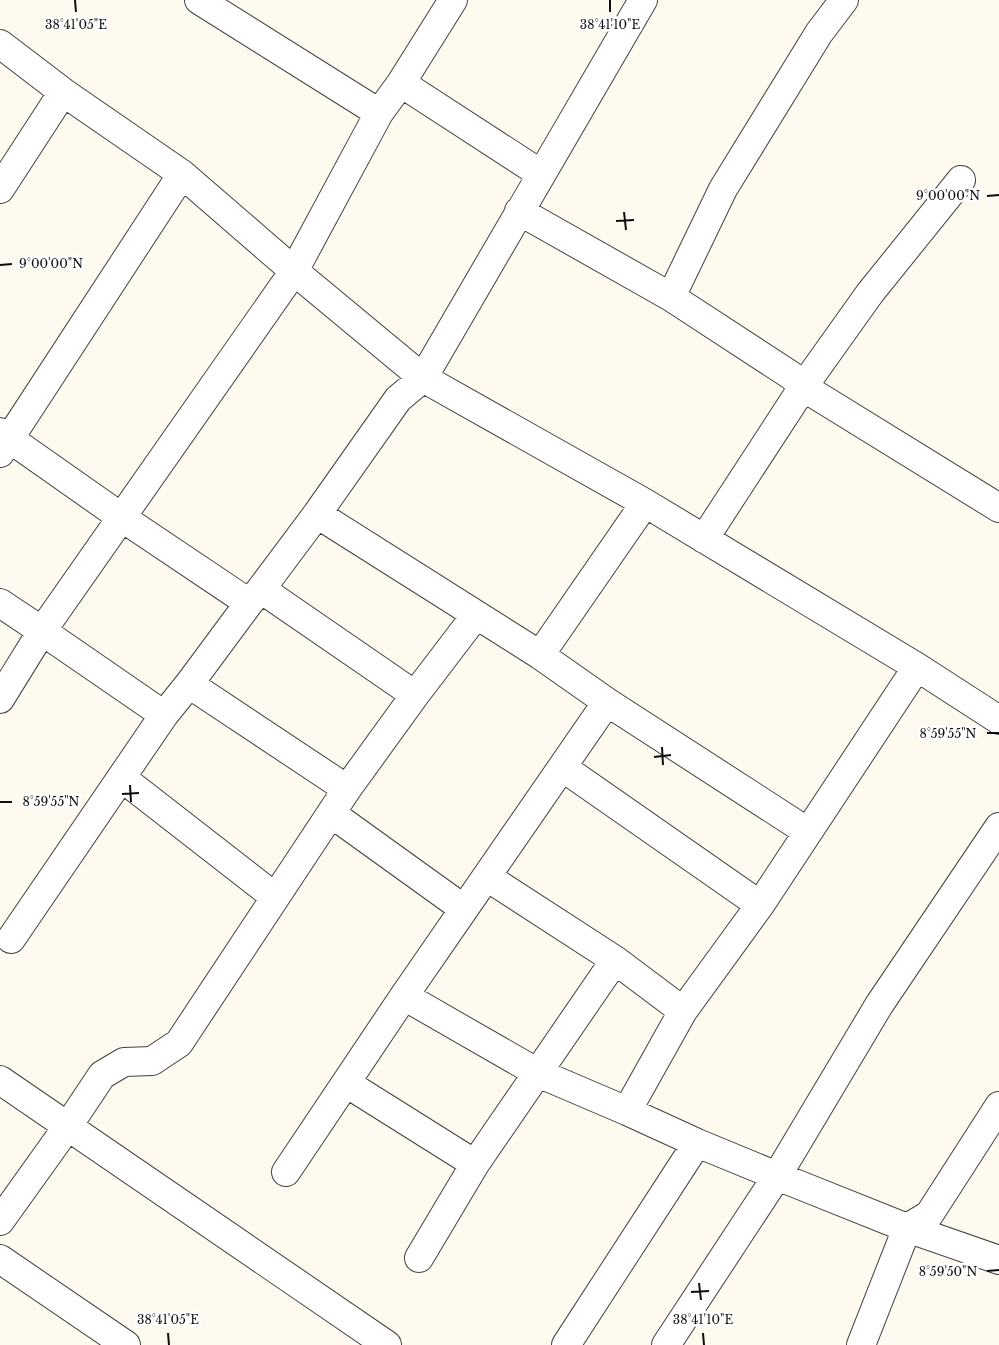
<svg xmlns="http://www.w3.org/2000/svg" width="999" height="1345" font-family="'Libre Baskerville',serif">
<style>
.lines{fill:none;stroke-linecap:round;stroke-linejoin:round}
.minor-casing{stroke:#414141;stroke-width:30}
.minor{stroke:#fff;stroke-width:28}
.ticks{fill:none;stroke:#0e0e0e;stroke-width:2}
.ticks-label{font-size:12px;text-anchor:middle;fill:#0e0e0e;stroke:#fff;stroke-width:5;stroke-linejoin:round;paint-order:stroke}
</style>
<rect width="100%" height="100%" fill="#fffaf0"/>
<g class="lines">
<defs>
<path id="minor" d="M 199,0 L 379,113
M 0,44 L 63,92 L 182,174 L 294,271 L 423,378 L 645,503 L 917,667 L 999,720
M 401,83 L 541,174
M 0,189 L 63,92
M 519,211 L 671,297 L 792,376 L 803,387 L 999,508
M 671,297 L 723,189 L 819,33 L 844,0
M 0,432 L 121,517 L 249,603
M 0,453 L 182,174
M 317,514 L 540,655 L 607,702 L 808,832
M 704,539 L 803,387 L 870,293 L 961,180
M 261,589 L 415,695
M 0,603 L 42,631 L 164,715
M 540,655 L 645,503
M 189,684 L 347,789
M 0,699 L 42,631 L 294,271 L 379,113 L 401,83 L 453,0
M 562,767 L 760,905
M 122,778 L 275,897
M 332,814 L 464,909
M 487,877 L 615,960 L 683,1011
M 11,939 L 164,715 L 189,684 L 249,603 L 261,589 L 317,514 L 398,399 L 423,378 L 643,0
M 404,996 L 538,1073 L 627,1111 L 697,1143 L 777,1176 L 907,1228 L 999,1260
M 0,1080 L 387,1345
M 346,1083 L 475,1164
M 627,1111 L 683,1011 L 760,905 L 917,667
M 286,1172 L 404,996 L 607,702
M 0,1221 L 68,1126 L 102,1075 L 124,1062 L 152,1061 L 179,1043 L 347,789 L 415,695 L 476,615
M 419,1258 L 475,1164 L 615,960
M 0,1259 L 126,1345
M 566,1345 L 697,1143
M 666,1345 L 777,1176 L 879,1005 L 999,827
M 861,1345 L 907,1228 L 929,1215 L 999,1106"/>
</defs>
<use href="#minor" class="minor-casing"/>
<use href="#minor" class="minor"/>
</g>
<path class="ticks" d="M 75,0 L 76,12M 610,0 L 610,12M 987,196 L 999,195M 624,212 L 626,230M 616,221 L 634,220M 0,265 L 12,264M 987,733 L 999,733M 662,747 L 663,765M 654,757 L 671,755M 130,785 L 131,802M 122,794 L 139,793M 0,802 L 12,802M 987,1271 L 999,1270M 699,1283 L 701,1300M 691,1292 L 709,1291M 168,1333 L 169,1345M 703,1333 L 704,1345"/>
<g class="ticks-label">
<text x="76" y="29">38°41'05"E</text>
<text x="610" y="29">38°41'10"E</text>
<text x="948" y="200">9°00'00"N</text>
<text x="51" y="268">9°00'00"N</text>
<text x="948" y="738">8°59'55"N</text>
<text x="51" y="806">8°59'55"N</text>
<text x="948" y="1276">8°59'50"N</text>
<text x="168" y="1324">38°41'05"E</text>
<text x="703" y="1324">38°41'10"E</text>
</g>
</svg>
